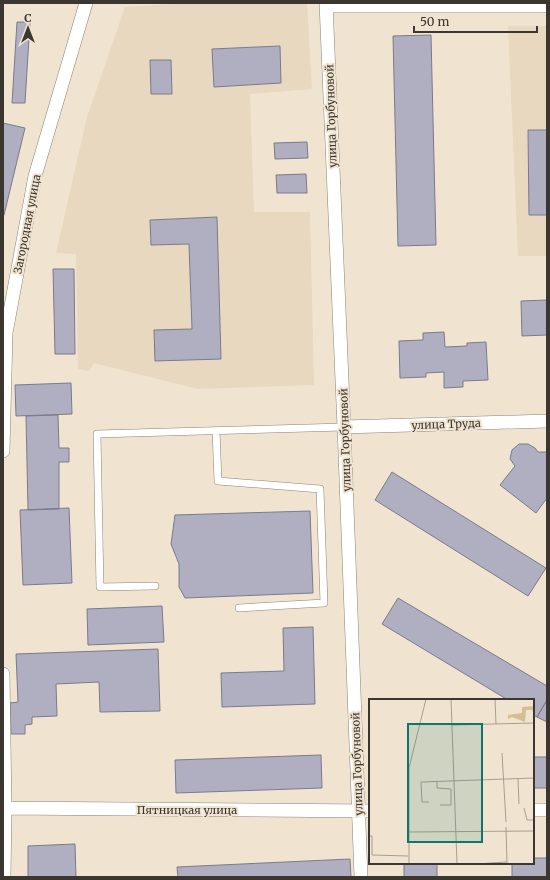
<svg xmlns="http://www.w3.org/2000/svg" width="550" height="880" font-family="Merriweather,serif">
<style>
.built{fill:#e7d8bf}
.building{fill:#b0afc2;stroke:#7b7a8c}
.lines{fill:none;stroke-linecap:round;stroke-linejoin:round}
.lane-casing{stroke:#8d8271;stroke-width:8}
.street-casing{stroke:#8d8271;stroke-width:14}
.lane{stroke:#fff;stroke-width:7}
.street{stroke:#fff;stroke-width:13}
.labels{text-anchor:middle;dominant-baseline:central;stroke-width:4;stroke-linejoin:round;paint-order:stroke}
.street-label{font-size:11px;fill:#3b362f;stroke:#f0e4d1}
.inset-road{fill:none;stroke:#a89e90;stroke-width:1}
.view{fill:#0f766e;fill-opacity:0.15;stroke:#0f766e;stroke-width:2}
.inset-edge{fill:none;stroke:#3b362f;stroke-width:2}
</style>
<rect width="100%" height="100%" fill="#f0e4d1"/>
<path class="built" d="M 189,3 L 307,3 L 312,89 L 250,94 L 254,212 L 310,212 L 314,385 L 198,389 L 94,363 L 89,371 L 78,369 L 76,254 L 56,253 L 87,117 L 125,7 Z
M 508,26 L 547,26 L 547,256 L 518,256 Z"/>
<path class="building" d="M 17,22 L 30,22 L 25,103 L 12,103 Z
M 431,35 L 436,245 L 398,246 L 393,36 Z
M 280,46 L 281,83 L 214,87 L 212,49 Z
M 150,60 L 171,60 L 172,94 L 151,94 Z
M 3,123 L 25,128 L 4,215 L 3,215 Z
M 528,130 L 547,130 L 547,215 L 529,215 Z
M 307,142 L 308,158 L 275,159 L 274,143 Z
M 306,174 L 307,193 L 277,193 L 276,175 Z
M 217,217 L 221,359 L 155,361 L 154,330 L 192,329 L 189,244 L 151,245 L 150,220 Z
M 53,269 L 74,269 L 75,354 L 55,354 Z
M 547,300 L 547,335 L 522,336 L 521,301 Z
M 444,332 L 445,347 L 467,346 L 467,343 L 486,342 L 488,380 L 463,381 L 463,387 L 444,388 L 444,372 L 426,373 L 426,377 L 400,378 L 399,341 L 423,340 L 423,333 Z
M 71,383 L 72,414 L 16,416 L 15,385 Z
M 58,415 L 59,448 L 69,448 L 69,462 L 59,462 L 59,509 L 28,510 L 26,416 Z
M 519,444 L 528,444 L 535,448 L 538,452 L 547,452 L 547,498 L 536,513 L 500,485 L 515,466 L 510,459 L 512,450 Z
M 392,472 L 546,568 L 528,596 L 375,500 Z
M 69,508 L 72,583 L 23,585 L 20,510 Z
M 310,511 L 313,593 L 185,598 L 179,587 L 179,564 L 171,544 L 175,515 Z
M 398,598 L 547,686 L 547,700 L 537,717 L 533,715 L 533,700 L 508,700 L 382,624 Z
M 162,606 L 164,642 L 88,645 L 87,609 Z
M 313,627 L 315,704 L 222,707 L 221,673 L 284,671 L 283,628 Z
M 158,649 L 160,711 L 100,712 L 99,682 L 56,684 L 57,716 L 32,717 L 32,724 L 25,725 L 25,734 L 11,734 L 10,703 L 18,702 L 16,654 Z
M 547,700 L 547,722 L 537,717 Z
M 321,755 L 322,788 L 176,793 L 175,760 Z
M 533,757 L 547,757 L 547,788 L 533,788 Z
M 75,844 L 76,877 L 28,877 L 28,846 Z
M 533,858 L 547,858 L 547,877 L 512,877 L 512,863 L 533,863 Z
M 350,859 L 351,877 L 178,877 L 177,867 Z
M 404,863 L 437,863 L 437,877 L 404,877 Z"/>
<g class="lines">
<defs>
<path id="lane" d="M 216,431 L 218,481 L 320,489 L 324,603 L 239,608
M 155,586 L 100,587 L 97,434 L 344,427"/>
<path id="street" d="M 326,3 L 344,427 L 361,877
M 326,6 L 547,6
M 344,427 L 547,421
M 3,451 L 6,333 L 35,176 L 86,3
M 3,674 L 5,808 L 4,877
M 5,808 L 370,811
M 533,810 L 547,810"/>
</defs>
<use href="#lane" class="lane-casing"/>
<use href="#street" class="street-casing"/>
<use href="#lane" class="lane"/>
<use href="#street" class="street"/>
</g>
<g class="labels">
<g class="street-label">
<text transform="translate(331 116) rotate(-92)">улица Горбуновой</text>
<text transform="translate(27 224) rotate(-79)">Загородная улица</text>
<text transform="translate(446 424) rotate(-2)">улица Труда</text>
<text transform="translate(345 440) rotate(-92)">улица Горбуновой</text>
<text transform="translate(357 764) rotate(-92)">улица Горбуновой</text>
<text x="187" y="810">Пятницкая улица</text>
</g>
</g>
<g transform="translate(369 699)">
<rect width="165" height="165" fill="#f0e4d1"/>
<path d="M 165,7 L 165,14 L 163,11 L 157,11 L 156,23 L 143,18 L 139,20 L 139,16 L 153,14 L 153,8 Z" fill="#d7bd92"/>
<path class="inset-road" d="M 82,0 L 88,165M 126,0 L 127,25M 83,26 L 165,24M 133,54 L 137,123M 149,80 L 150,105M 68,82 L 68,89 L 82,90 L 82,106 L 71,106M 60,103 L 53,103 L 52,83 L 165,79M 155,109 L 158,121 L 165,121M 137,128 L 138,165M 40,133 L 165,132M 0,137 L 3,137 L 3,156 L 39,157M 40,165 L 40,69 L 57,0M 106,165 L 138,163"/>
<path class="view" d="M 39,25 L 113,25 L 113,143 L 39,143 Z"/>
<rect width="165" height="165" class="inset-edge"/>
</g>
<rect width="550" height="880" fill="none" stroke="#3b362f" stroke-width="8"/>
<g transform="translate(28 28)" stroke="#f0e4d1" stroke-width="3" paint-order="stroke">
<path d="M0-3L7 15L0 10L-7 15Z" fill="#3b362f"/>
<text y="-6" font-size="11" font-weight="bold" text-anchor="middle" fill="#3b362f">С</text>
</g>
<path d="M414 26v6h123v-6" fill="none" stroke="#3b362f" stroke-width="2"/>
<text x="420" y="26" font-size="12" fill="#3b362f" stroke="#f0e4d1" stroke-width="3" paint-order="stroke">50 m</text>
</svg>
